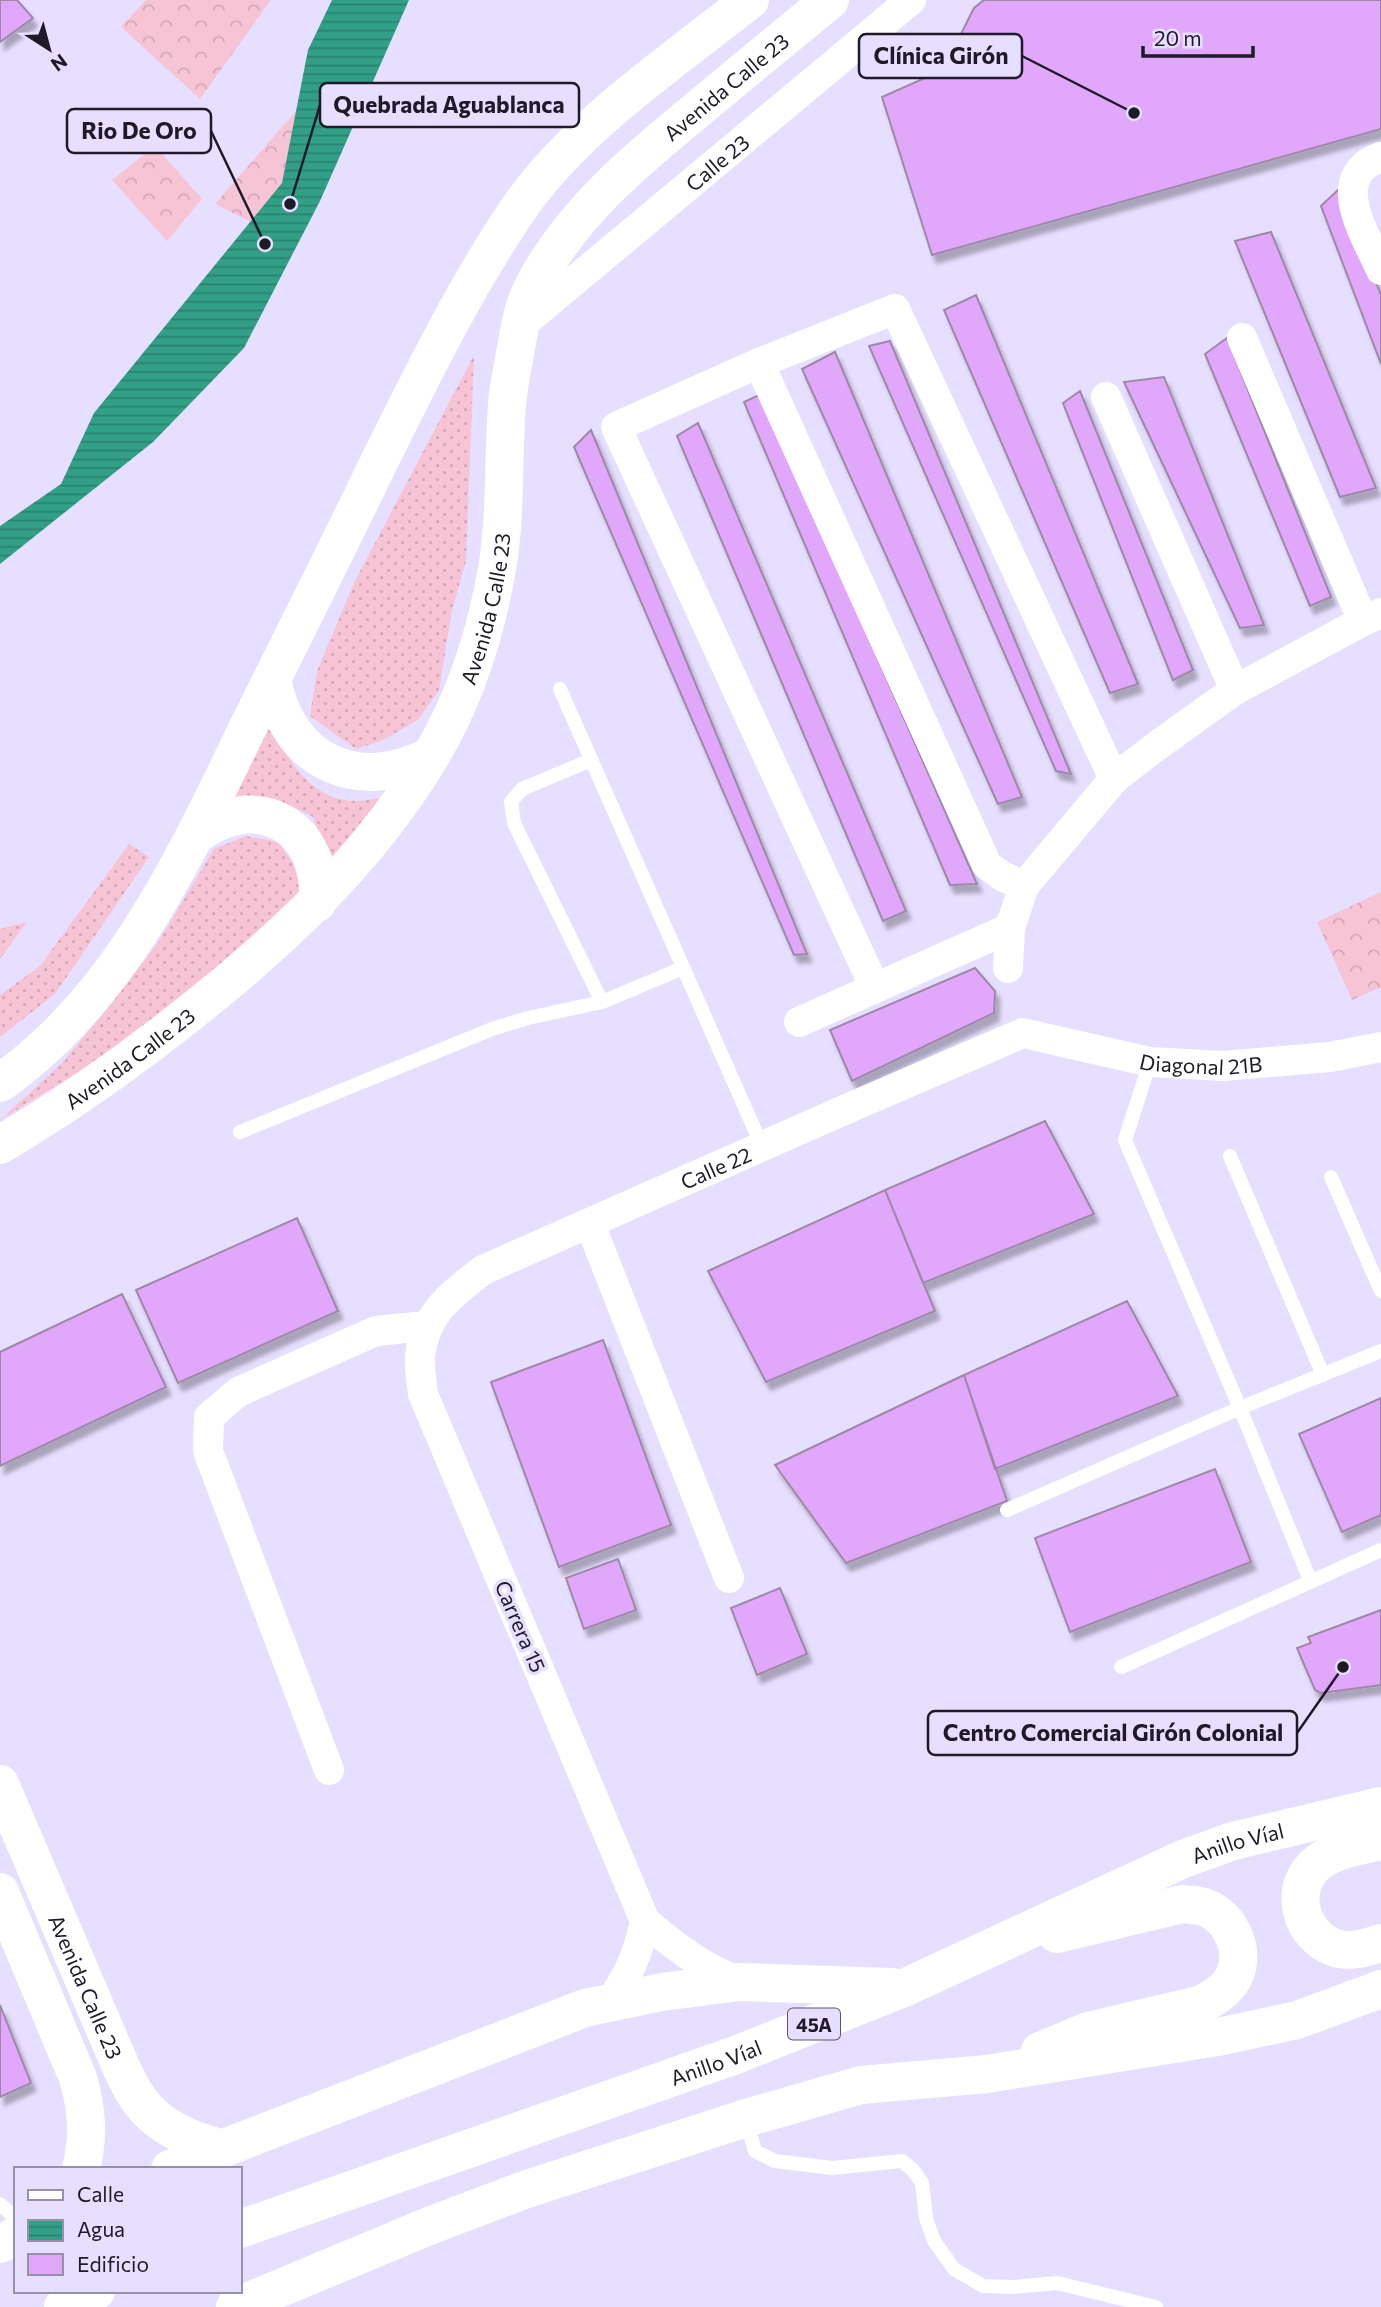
<svg xmlns="http://www.w3.org/2000/svg" width="1381" height="2307" font-family="Commissioner,sans-serif">
<style>
.grass{fill:url(#grass-dots)}
.forest{fill:url(#forest-crowns)}
.water{fill:url(#water-rules)}
.building{fill:#e1a7fb;stroke:#9e88a8;stroke-width:2;filter:url(#shadow)}
.lines{fill:none;stroke-linecap:round;stroke-linejoin:round}
.lane{stroke:#fff;stroke-width:14}
.street{stroke:#fff;stroke-width:30}
.secondary{stroke:#fff;stroke-width:38}
.highway{stroke:#fff;stroke-width:38}
.labels{text-anchor:middle;dominant-baseline:central;stroke-width:7;stroke-linejoin:round;paint-order:stroke}
.shield{fill:#e6dfff;stroke:#5a5568;stroke-width:2}
.shield-label{font-size:19px;font-weight:bold;fill:#1e1a28}
.street-label{font-size:21px;fill:#1e1a28;stroke:#e6dfff}
.leader{fill:none;stroke:#1e1a28;stroke-width:2.5}
.callout-dot{fill:#1e1a28;stroke:#e6dfff;stroke-width:2.5}
.callout{fill:#e6dfff;stroke:#1e1a28;stroke-width:2.5}
.callout-label{font-size:23px;text-anchor:middle;font-weight:bold;fill:#1e1a28}
</style>
<defs>
<pattern id="grass-dots" width="8" height="8" patternUnits="userSpaceOnUse" patternTransform="scale(1.75)"><rect width="8" height="8" fill="#f7c4d6"/><path d="M2 2h.1M6 6h.1" fill="none" stroke="#d3a8b8" stroke-width="1.8" stroke-linecap="round"/></pattern>
<pattern id="forest-crowns" width="20" height="18" patternUnits="userSpaceOnUse" patternTransform="scale(1.75)"><rect width="20" height="18" fill="#f7c4d6"/><path d="M2 6a3 3 0 1 1 6 0M12 15a3 3 0 1 1 6 0" fill="none" stroke="#d3a8b8"/></pattern>
<pattern id="water-rules" width="6" height="5" patternUnits="userSpaceOnUse" patternTransform="scale(1.75)"><rect width="6" height="5" fill="#32a087"/><path d="M0 2.5h6" fill="none" stroke="#2a826e"/></pattern>
<filter id="shadow"><feDropShadow dx="4.5" dy="8" stdDeviation="2" flood-color="#0004"/></filter>
</defs>
<rect width="100%" height="100%" fill="#e6dfff"/>
<path class="grass" d="M 474,355 L 466,561 L 452,610 L 439,690 L 418,720 L 383,740 L 356,749 L 310,716 L 317,671 L 355,581 Z
M 271,725 C 287,760 312,801 356,801 C 366,801 378,798 389,796 L 333,863 L 312,816 L 275,799 L 233,797 Z
M 246,836 L 278,842 L 293,863 L 301,889 L 270,925 L 108,1054 L 0,1120 L 61,1064 L 110,1005 L 157,944 L 214,849 Z
M 129,844 L 149,857 L 55,994 L 0,1037 L 0,995 L 40,966 Z
M 27,922 L 0,959 L 0,929 Z"/>
<path class="forest" d="M 146,0 L 271,0 L 200,99 L 121,27 Z
M 305,101 L 280,236 L 215,204 Z
M 155,146 L 202,199 L 167,241 L 112,180 Z
M 1381,892 L 1381,987 L 1352,1000 L 1317,922 Z"/>
<path class="water" d="M 332,0 L 409,0 L 320,201 L 244,348 L 153,442 L 0,564 L 0,526 L 61,484 L 94,413 L 282,183 L 308,50 Z"/>
<path class="building" d="M 0,0 L 17,0 L 33,18 L 0,42 Z
M 984,0 L 1381,0 L 1381,129 L 932,255 L 882,97 L 954,65 L 954,48 L 974,8 Z
M 1339,189 L 1381,295 L 1381,364 L 1321,206 Z
M 1271,232 L 1376,488 L 1340,497 L 1235,241 Z
M 976,295 L 1138,684 L 1110,693 L 944,310 Z
M 1227,338 L 1331,597 L 1310,606 L 1205,354 Z
M 890,341 L 1071,774 L 1056,771 L 869,346 Z
M 835,352 L 1022,797 L 998,804 L 802,369 Z
M 1164,377 L 1264,625 L 1240,628 L 1124,382 Z
M 1080,391 L 1193,670 L 1173,680 L 1063,403 Z
M 761,394 L 977,884 L 950,885 L 744,402 Z
M 698,423 L 906,911 L 883,921 L 677,436 Z
M 591,430 L 807,954 L 794,955 L 574,447 Z
M 975,968 L 995,991 L 994,1013 L 852,1081 L 830,1030 Z
M 1045,1121 L 1094,1214 L 923,1283 L 885,1190 Z
M 885,1190 L 935,1311 L 766,1382 L 708,1271 Z
M 297,1218 L 338,1311 L 178,1383 L 136,1290 Z
M 122,1294 L 166,1387 L 0,1466 L 0,1352 Z
M 1127,1301 L 1178,1396 L 995,1469 L 964,1375 Z
M 603,1340 L 671,1525 L 559,1567 L 491,1382 Z
M 964,1375 L 1007,1501 L 846,1563 L 775,1465 Z
M 1381,1398 L 1381,1515 L 1342,1532 L 1299,1434 Z
M 1215,1469 L 1251,1562 L 1070,1632 L 1035,1538 Z
M 618,1559 L 636,1610 L 584,1629 L 566,1578 Z
M 780,1588 L 807,1654 L 757,1675 L 731,1608 Z
M 1381,1610 L 1381,1685 L 1321,1693 L 1315,1690 L 1297,1648 L 1311,1643 L 1308,1637 Z
M 0,2005 L 31,2083 L 0,2097 Z"/>
<g class="lines">
<path class="lane" d="M 560,689 L 762,1146
M 591,760 L 522,789 L 511,802 L 514,823 L 602,1002
M 1150,1062 L 1125,1140 L 1240,1408 L 1310,1580
M 240,1132 L 492,1029 L 528,1018 L 602,1002 L 683,968
M 1230,1156 L 1323,1375
M 1331,1177 L 1381,1291
M 1007,1510 L 1240,1408 L 1381,1351
M 1121,1667 L 1381,1550
M 746,2120 L 755,2151 L 775,2161 L 832,2168 L 902,2161 L 913,2170 L 922,2183 L 926,2218 L 934,2241 L 954,2269 L 983,2286 L 1013,2287 L 1057,2283 L 1156,2307
M 0,2204 L 16,2219"/>
<g class="street">
<path d="M 1381,157 C 1326,176 1366,236 1381,270"/>
<path id="s1" d="M 520,326 L 911,0"/>
<path d="M 1242,338 L 1363,621"/>
<path d="M 759,363 L 987,865 L 1002,876 L 1024,886"/>
<path d="M 1106,397 L 1235,690"/>
<path d="M 1008,968 L 1010,928 L 1024,886 L 1114,779 L 1154,748 L 1235,690 L 1363,621 L 1381,613"/>
<path d="M 875,988 L 616,427 L 759,363 L 895,309 L 1114,779"/>
<path d="M 799,1022 L 1010,928"/>
<path d="M 590,1224 L 729,1578"/>
<path d="M 329,1770 L 208,1451 L 209,1417 L 238,1392 L 376,1331 L 426,1326"/>
<path id="s2" d="M 740,1982 C 703,1968 675,1947 645,1921 L 423,1394 C 422,1382 419,1368 420,1356 C 425,1313 451,1295 483,1270 L 842,1111 L 1023,1033 L 1150,1062 L 1223,1066 L 1330,1057 L 1381,1047"/>
<path d="M 599,2005 L 610,2002 C 629,1975 638,1954 645,1921"/>
</g>
<g class="secondary">
<path d="M 272,679 C 287,762 357,794 431,756"/>
<path d="M 194,837 C 254,787 326,826 317,903"/>
<path d="M 0,1083 C 125,995 188,850 253,717 C 296,631 339,545 381,458 C 423,374 464,289 517,211 C 573,128 672,62 750,0"/>
<path id="s3" d="M 0,1145 C 69,1104 134,1058 196,1008 C 286,936 369,858 429,759 C 465,700 487,630 498,563 C 506,511 503,458 507,406 C 508,389 512,371 515,354 C 519,330 523,304 535,283 C 573,212 636,160 697,110 C 741,73 785,37 830,0"/>
<path id="s4" d="M 0,1784 L 121,2067 C 126,2077 131,2088 137,2097 C 156,2126 188,2139 220,2148"/>
<path d="M 0,1892 L 78,2078 C 87,2109 89,2137 81,2169"/>
</g>
<g class="highway">
<path d="M 1381,1841 C 1361,1846 1337,1849 1320,1861 C 1286,1885 1299,1939 1339,1949 C 1351,1952 1369,1947 1381,1943"/>
<path d="M 1040,2051 L 1088,2031 L 1199,2005 C 1212,2000 1221,1994 1230,1983 C 1249,1957 1233,1917 1204,1907 C 1197,1905 1189,1905 1182,1904 L 1057,1934"/>
<path d="M 170,2169 L 585,2008 L 662,1992 L 740,1982 L 892,1987"/>
<path id="s5" d="M 240,2229 L 733,2056 L 906,1987 L 1183,1859 L 1233,1841 L 1381,1806"/>
<path d="M 0,2244 L 16,2236"/>
<path d="M 63,2307 L 96,2291"/>
<path d="M 235,2307 L 429,2226 L 524,2190 L 746,2118 L 861,2085 L 987,2074 L 1218,2037 L 1297,2020 L 1381,1989"/>
</g>
</g>
<g class="labels">
<rect class="shield" x="788" y="2008.5" width="52" height="31" rx="5"/>
<g class="shield-label">
<text x="814" y="2024">45A</text>
</g>
<g class="street-label">
<text stroke="none"><textPath href="#s3" startOffset="1351">Avenida Calle 23</textPath></text>
<text stroke="none"><textPath href="#s1" startOffset="256">Calle 23</textPath></text>
<text stroke="none"><textPath href="#s3" startOffset="744">Avenida Calle 23</textPath></text>
<text stroke="none"><textPath href="#s3" startOffset="156">Avenida Calle 23</textPath></text>
<text stroke="none"><textPath href="#s2" startOffset="1605">Diagonal 21B</textPath></text>
<text stroke="none"><textPath href="#s2" startOffset="1088">Calle 22</textPath></text>
<text transform="translate(521 1626) rotate(67)">Carrera 15</text>
<text stroke="none"><textPath href="#s5" startOffset="1071">Anillo Víal</textPath></text>
<text stroke="none"><textPath href="#s4" startOffset="220">Avenida Calle 23</textPath></text>
<text stroke="none"><textPath href="#s5" startOffset="504">Anillo Víal</textPath></text>
</g>
</g>
<path class="leader" d="M1134 113L1022 56M290 204L320 105M265 244L211 131M1343 1667L1297 1733"/>
<g class="callout-dot">
<circle cx="1134" cy="113" r="7"/>
<circle cx="290" cy="204" r="7"/>
<circle cx="265" cy="244" r="7"/>
<circle cx="1343" cy="1667" r="7"/>
</g>
<g class="callout">
<rect x="859" y="34" width="163" height="44" rx="7"/>
<rect x="320" y="83" width="259" height="44" rx="7"/>
<rect x="67" y="109" width="144" height="44" rx="7"/>
<rect x="928" y="1711" width="369" height="44" rx="7"/>
</g>
<g class="callout-label">
<text x="941" y="64">Clínica Girón</text>
<text x="449" y="113">Quebrada Aguablanca</text>
<text x="139" y="139">Rio De Oro</text>
<text x="1113" y="1741">Centro Comercial Girón Colonial</text>
</g>
<rect x="14" y="2167" width="228" height="126" fill="#e6dfff" stroke="#9690a9" stroke-width="2"/>
<rect x="28" y="2190" width="35" height="10" fill="#ffffff" stroke="#9690a9" stroke-width="2"/>
<text x="77" y="2202" font-size="21" fill="#1e1a28">Calle</text>
<rect x="28" y="2220" width="35" height="21" fill="url(#water-rules)" stroke="#9690a9" stroke-width="2"/>
<text x="77" y="2237" font-size="21" fill="#1e1a28">Agua</text>
<rect x="28" y="2254" width="35" height="21" fill="#e1a7fb" stroke="#9690a9" stroke-width="2"/>
<text x="77" y="2272" font-size="21" fill="#1e1a28">Edificio</text>
<g transform="translate(49 49) rotate(144)" stroke="#e6dfff" stroke-width="5" paint-order="stroke">
<path d="M0-5L12 26L0 18L-12 26Z" fill="#1e1a28"/>
<text y="-10" font-size="19" font-weight="bold" text-anchor="middle" fill="#1e1a28">N</text>
</g>
<path d="M1143 46v10h110v-10" fill="none" stroke="#1e1a28" stroke-width="3.5"/>
<text x="1154" y="46" font-size="21" fill="#1e1a28" stroke="#e6dfff" stroke-width="5" paint-order="stroke">20 m</text>
</svg>
